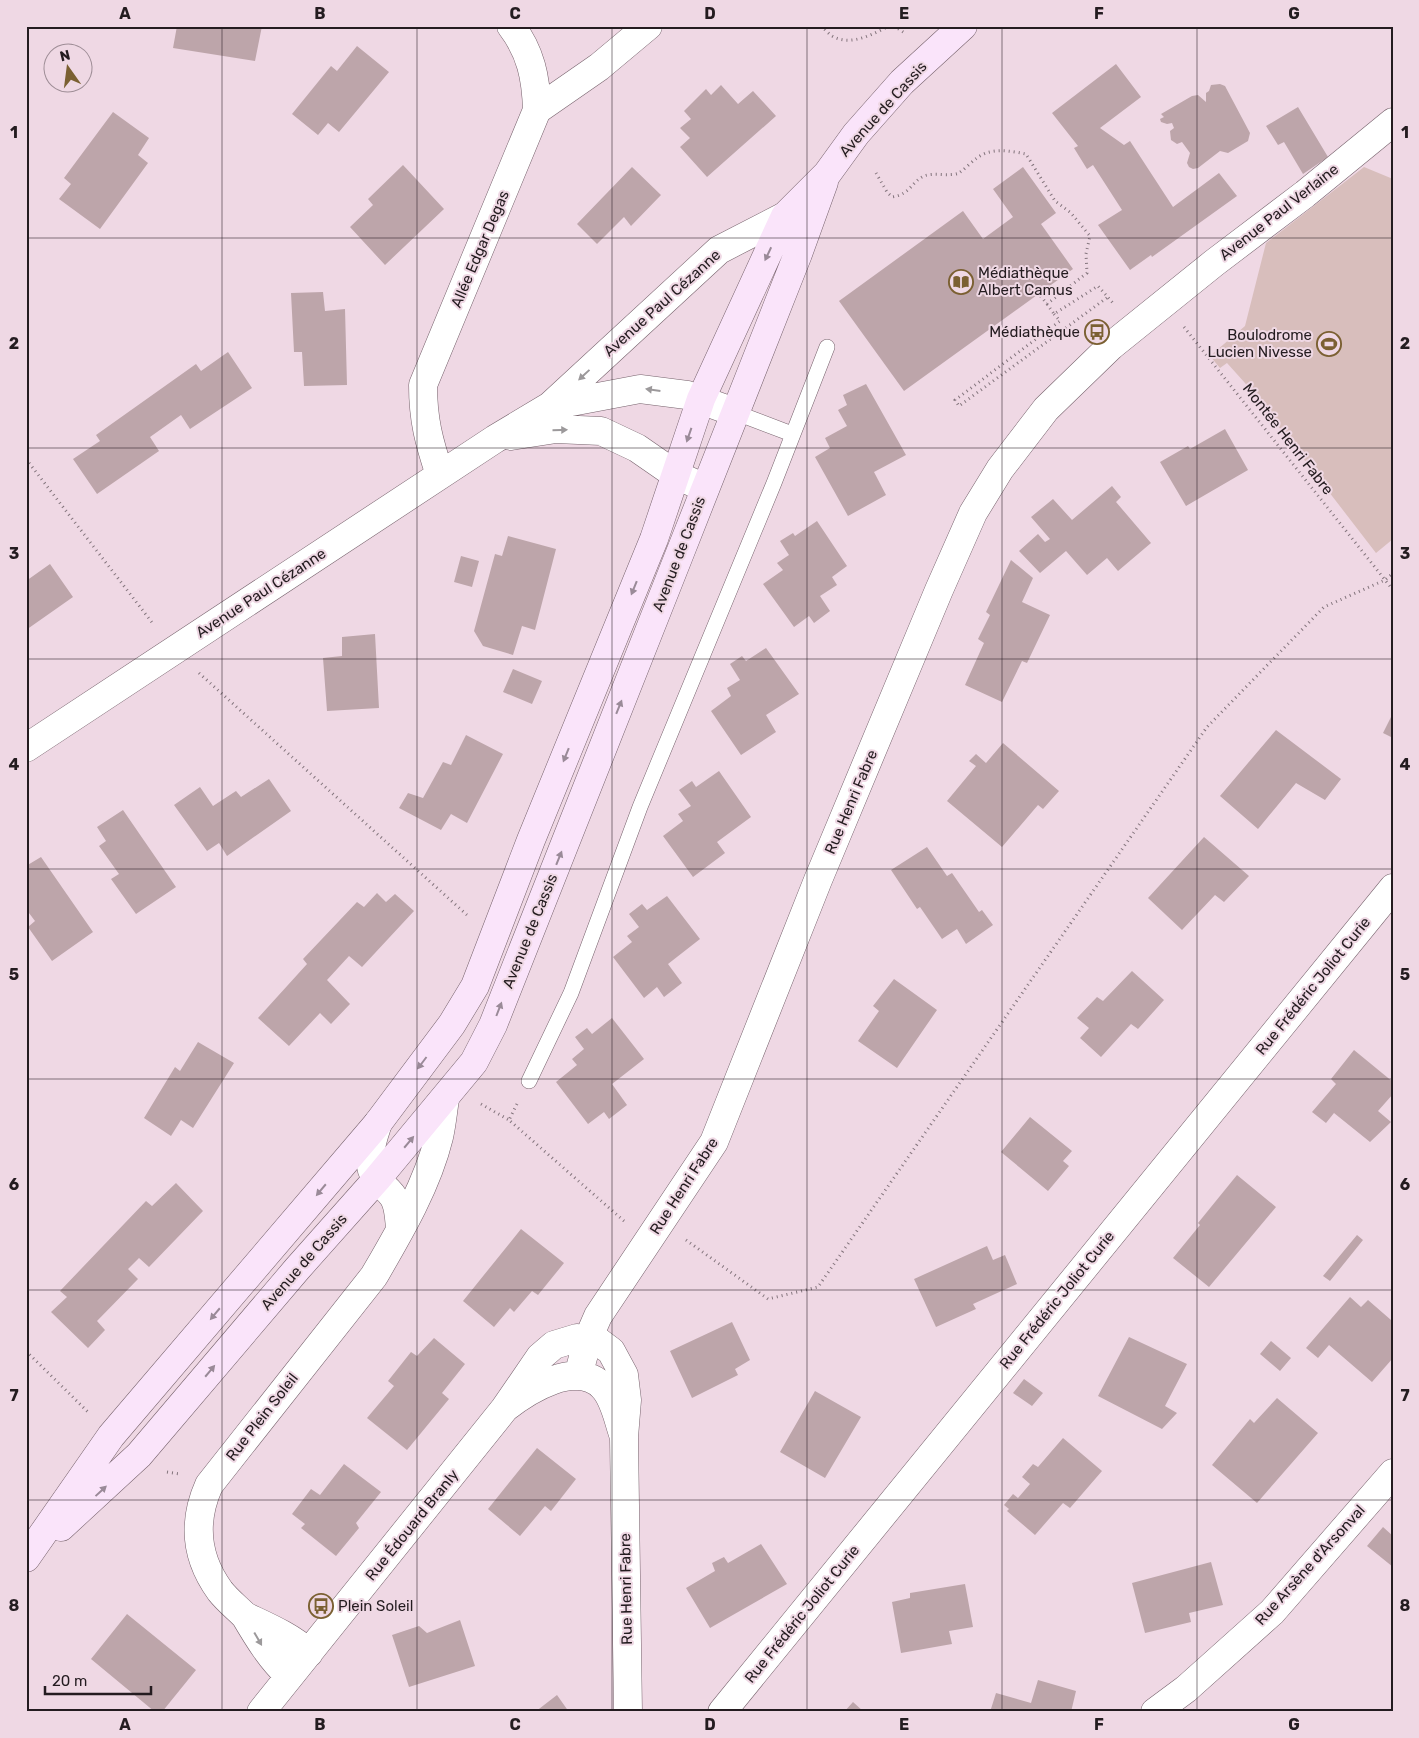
<svg xmlns="http://www.w3.org/2000/svg" width="1419" height="1738" font-family="Rubik,sans-serif">
<style>
.garden{fill:#d8bebc}
.building{fill:#bda5aa}
.lines{fill:none;stroke-linecap:round;stroke-linejoin:round}
.service-casing{stroke:#76626c;stroke-width:16}
.minor-casing{stroke:#76626c;stroke-width:29}
.secondary-casing{stroke:#76626c;stroke-width:29}
.path{stroke:#84757d;stroke-width:3;stroke-dasharray:1 4;stroke-linecap:butt}
.service{stroke:#fff;stroke-width:15}
.minor{stroke:#fff;stroke-width:28}
.secondary{stroke:#fae4fa;stroke-width:28}
.oneway{fill:#9a8a98}
.oneway2{fill:#9c999b}
.grid{fill:none;stroke:#241c20;stroke-width:1;stroke-opacity:0.55}
.labels{text-anchor:middle;dominant-baseline:central;stroke-width:4;stroke-linejoin:round;paint-order:stroke}
.street-label{font-size:15px;fill:#241c20;stroke:#efd8e4}
.poi-label{font-size:15px;fill:#241c20;stroke:#efd8e4;text-anchor:start}
.neatline{fill:none;stroke:#241c20;stroke-width:2}
.grid-label{font-size:16px;text-anchor:middle;font-weight:bold;fill:#241c20}
</style>
<rect width="100%" height="100%" fill="#efd8e4"/>
<path class="garden" d="M 1364,167 L 1393,179 L 1393,539 L 1376,553 L 1245,383 L 1227,363 L 1220,368 L 1210,356 L 1245,326 L 1266,243 Z"/>
<path class="building" d="M 177,26 L 262,26 L 255,61 L 173,48 Z
M 357,46 L 389,72 L 339,132 L 328,123 L 318,135 L 292,114 L 331,66 L 337,71 Z
M 1116,64 L 1141,97 L 1100,128 L 1124,145 L 1130,141 L 1173,207 L 1219,173 L 1237,196 L 1152,257 L 1151,255 L 1130,270 L 1098,225 L 1122,210 L 1093,165 L 1087,169 L 1074,148 L 1078,146 L 1052,113 Z
M 1220,84 L 1225,86 L 1250,133 L 1248,141 L 1228,153 L 1220,151 L 1198,168 L 1193,169 L 1189,167 L 1187,163 L 1190,153 L 1182,142 L 1177,144 L 1171,140 L 1170,131 L 1174,128 L 1172,123 L 1167,124 L 1161,122 L 1160,119 L 1164,117 L 1161,114 L 1192,96 L 1198,95 L 1206,102 L 1206,93 L 1209,91 L 1211,85 Z
M 721,85 L 738,104 L 753,91 L 776,116 L 707,177 L 680,147 L 690,138 L 680,128 L 691,119 L 684,111 L 706,89 L 711,95 Z
M 1298,107 L 1328,157 L 1303,174 L 1284,142 L 1278,145 L 1266,126 Z
M 113,112 L 149,138 L 138,155 L 148,163 L 100,229 L 59,199 L 71,184 L 64,178 Z
M 403,165 L 444,209 L 385,265 L 350,227 L 373,205 L 368,199 Z
M 632,167 L 661,195 L 631,226 L 624,217 L 597,244 L 577,224 Z
M 1023,167 L 1056,213 L 1041,224 L 1073,269 L 904,391 L 839,301 L 963,211 L 983,239 L 1013,217 L 993,189 Z
M 323,292 L 325,311 L 345,309 L 347,385 L 304,386 L 302,352 L 294,352 L 291,293 Z
M 228,352 L 252,388 L 190,429 L 181,415 L 150,437 L 159,451 L 97,494 L 73,459 L 100,441 L 96,435 L 196,364 L 201,371 Z
M 866,384 L 906,455 L 874,472 L 886,495 L 848,516 L 815,457 L 830,448 L 825,438 L 847,426 L 838,410 L 847,405 L 843,395 Z
M 1225,429 L 1248,470 L 1186,506 L 1160,462 L 1188,446 L 1190,449 Z
M 1112,486 L 1121,497 L 1116,502 L 1151,543 L 1118,571 L 1107,558 L 1087,575 L 1066,551 L 1040,573 L 1019,551 L 1038,534 L 1045,542 L 1050,539 L 1031,517 L 1053,499 L 1072,520 Z
M 817,521 L 847,566 L 832,577 L 837,585 L 820,596 L 830,611 L 814,623 L 809,616 L 794,627 L 763,584 L 783,570 L 777,563 L 789,555 L 780,541 L 793,533 L 795,536 Z
M 508,536 L 556,549 L 535,630 L 522,626 L 513,655 L 483,646 L 474,631 L 495,554 L 502,556 Z
M 461,556 L 479,561 L 472,587 L 454,582 Z
M 1011,560 L 1033,578 L 1022,602 L 1050,615 L 1027,663 L 1022,661 L 1002,702 L 965,685 L 984,643 L 978,639 L 990,615 L 986,612 Z
M 50,564 L 73,597 L 26,630 L 26,581 Z
M 375,634 L 379,708 L 327,711 L 323,658 L 342,656 L 342,637 Z
M 766,648 L 799,694 L 766,715 L 776,732 L 741,755 L 711,711 L 731,696 L 727,688 L 740,680 L 730,664 L 742,656 L 746,661 Z
M 513,669 L 542,681 L 532,704 L 503,692 Z
M 1393,713 L 1393,738 L 1383,733 Z
M 1276,730 L 1341,779 L 1325,800 L 1296,783 L 1258,829 L 1220,796 Z
M 466,735 L 503,754 L 467,823 L 451,814 L 441,830 L 399,808 L 408,793 L 423,798 L 443,762 L 451,765 Z
M 1003,743 L 1059,791 L 1043,809 L 1038,805 L 1002,847 L 947,801 L 976,766 L 969,761 L 976,754 L 986,763 Z
M 719,771 L 751,817 L 717,842 L 725,853 L 693,877 L 663,836 L 683,821 L 678,814 L 691,806 L 679,790 L 692,781 L 696,787 Z
M 269,779 L 291,811 L 227,856 L 219,843 L 207,851 L 174,805 L 200,787 L 213,806 L 236,791 L 241,797 Z
M 123,810 L 176,887 L 136,914 L 111,879 L 119,874 L 99,846 L 106,841 L 97,827 Z
M 1204,837 L 1249,876 L 1224,902 L 1215,895 L 1182,930 L 1148,898 Z
M 927,847 L 947,876 L 952,873 L 979,912 L 982,910 L 993,925 L 966,944 L 957,929 L 942,939 L 920,907 L 917,909 L 891,870 Z
M 41,857 L 93,932 L 52,961 L 28,927 L 35,921 L 26,909 L 26,866 Z
M 377,893 L 386,902 L 395,894 L 414,911 L 362,967 L 349,956 L 327,980 L 350,1004 L 331,1024 L 320,1013 L 289,1046 L 258,1018 L 307,964 L 303,959 L 357,902 L 364,907 Z
M 667,896 L 700,939 L 668,964 L 682,983 L 664,997 L 657,987 L 644,998 L 613,957 L 632,942 L 627,936 L 639,927 L 629,914 L 642,904 L 647,910 Z
M 1132,971 L 1164,1000 L 1138,1029 L 1131,1024 L 1101,1057 L 1080,1038 L 1089,1028 L 1077,1018 L 1097,997 L 1103,1001 Z
M 894,979 L 937,1010 L 897,1068 L 858,1041 L 879,1011 L 873,1006 Z
M 612,1018 L 644,1059 L 612,1084 L 627,1105 L 609,1119 L 604,1112 L 588,1124 L 556,1082 L 577,1065 L 572,1059 L 584,1049 L 575,1037 L 587,1028 L 592,1034 Z
M 198,1042 L 234,1063 L 193,1128 L 181,1120 L 171,1136 L 144,1118 L 175,1067 L 180,1071 Z
M 1354,1050 L 1393,1082 L 1393,1094 L 1378,1111 L 1391,1122 L 1370,1142 L 1334,1113 L 1326,1123 L 1312,1112 L 1336,1084 L 1331,1079 Z
M 1030,1117 L 1072,1151 L 1063,1161 L 1069,1166 L 1048,1191 L 1001,1152 Z
M 1237,1175 L 1276,1207 L 1209,1287 L 1173,1258 L 1200,1225 L 1198,1223 Z
M 176,1183 L 203,1211 L 149,1267 L 139,1258 L 128,1269 L 138,1279 L 97,1321 L 105,1330 L 88,1348 L 51,1312 L 67,1297 L 60,1291 L 146,1201 L 152,1206 Z
M 521,1229 L 564,1263 L 538,1295 L 532,1291 L 514,1312 L 510,1308 L 494,1327 L 463,1301 Z
M 1357,1235 L 1363,1240 L 1330,1281 L 1323,1276 Z
M 987,1246 L 993,1260 L 1005,1255 L 1017,1284 L 973,1304 L 976,1309 L 936,1327 L 914,1279 Z
M 1350,1297 L 1361,1307 L 1368,1300 L 1391,1320 L 1393,1318 L 1393,1358 L 1372,1382 L 1329,1345 L 1318,1358 L 1306,1348 Z
M 732,1322 L 750,1360 L 735,1369 L 738,1375 L 692,1398 L 670,1351 Z
M 1129,1337 L 1187,1364 L 1165,1406 L 1177,1413 L 1162,1429 L 1098,1396 Z
M 434,1338 L 465,1364 L 442,1393 L 449,1399 L 407,1450 L 367,1418 L 394,1386 L 388,1381 L 411,1352 L 417,1356 Z
M 1271,1341 L 1291,1358 L 1280,1371 L 1260,1354 Z
M 1024,1379 L 1043,1393 L 1032,1406 L 1013,1393 Z
M 815,1391 L 861,1417 L 825,1478 L 780,1452 Z
M 1277,1398 L 1318,1433 L 1257,1503 L 1212,1465 L 1250,1419 L 1254,1423 Z
M 1063,1438 L 1102,1471 L 1070,1508 L 1063,1503 L 1035,1535 L 1007,1511 L 1009,1509 L 1004,1505 L 1013,1494 L 1018,1498 L 1030,1484 L 1022,1477 L 1033,1464 L 1038,1467 Z
M 537,1448 L 576,1479 L 551,1511 L 545,1506 L 520,1536 L 488,1509 Z
M 344,1464 L 381,1492 L 356,1523 L 359,1528 L 336,1556 L 301,1528 L 305,1524 L 292,1514 L 311,1489 L 320,1495 Z
M 1383,1527 L 1393,1536 L 1393,1567 L 1367,1546 Z
M 761,1544 L 787,1584 L 710,1628 L 686,1588 L 715,1571 L 712,1563 L 724,1557 L 728,1563 Z
M 1211,1562 L 1223,1605 L 1189,1613 L 1191,1622 L 1145,1633 L 1132,1583 Z
M 965,1584 L 973,1627 L 949,1631 L 952,1644 L 901,1653 L 892,1602 L 910,1598 L 910,1593 Z
M 127,1614 L 196,1670 L 162,1712 L 155,1712 L 91,1659 Z
M 460,1620 L 475,1666 L 409,1687 L 392,1635 L 419,1626 L 427,1633 Z
M 1038,1680 L 1076,1691 L 1071,1712 L 990,1712 L 996,1693 L 1031,1703 Z
M 557,1695 L 569,1712 L 535,1712 Z
M 853,1702 L 864,1712 L 844,1712 Z"/>
<g class="lines">
<defs>
<path id="service" d="M 734,412 L 792,434
M 529,1081 L 571,993 L 640,807 L 774,483 L 827,347"/>
<path id="minor" d="M 537,110 L 599,67 L 648,26
M 550,406 L 640,389 L 687,395 L 734,412
M 511,436 L 556,429 L 601,431 L 637,448 L 676,475 L 705,488
M 440,475 C 429,442 423,420 423,385 L 537,110 C 536,78 531,52 511,26
M 26,748 L 495,439 L 550,406 L 719,250 L 785,216
M 378,1123 C 372,1141 364,1162 377,1180 C 383,1187 391,1191 395,1200 C 399,1209 399,1219 400,1228
M 577,1338 L 599,1342 L 611,1351 L 624,1375 L 627,1400 L 624,1437 C 618,1421 615,1399 603,1387 C 577,1359 528,1390 505,1408 L 540,1357 L 554,1345 Z
M 578,1376 L 588,1339 L 598,1316 L 714,1142 L 818,880 L 939,590 L 973,513 L 1000,469 L 1046,409 L 1111,346 L 1214,263 L 1305,194 L 1393,122
M 624,1437 L 628,1712
M 245,1616 C 237,1608 227,1600 220,1591 C 196,1558 192,1523 209,1485 L 374,1276 C 399,1233 427,1186 439,1137 C 442,1124 443,1111 445,1099
M 289,1676 C 270,1658 258,1638 245,1616 C 268,1627 290,1636 309,1653
M 261,1712 L 505,1408
M 722,1712 L 1393,888
M 1155,1712 L 1186,1689 L 1272,1612 L 1393,1473"/>
<path id="secondary" d="M 61,1527 L 139,1455 L 297,1269 L 377,1179 L 474,1062 L 493,1025 L 680,553 L 798,254 L 824,182
M 26,1558 L 111,1436 L 378,1123 L 452,1024 L 475,986 L 531,840 L 654,539 L 701,399 L 785,216 L 827,174 L 856,134 L 902,82 L 963,26"/>
</defs>
<use href="#service" class="service-casing"/>
<use href="#minor" class="minor-casing"/>
<use href="#secondary" class="secondary-casing"/>
<path class="path" d="M 821,26 C 825,29 829,35 834,37 C 852,46 873,34 889,26
M 894,26 L 906,34
M 876,173 L 887,192 L 892,197 C 911,194 911,182 924,176 C 934,172 950,177 959,173 C 965,169 971,162 977,158 C 991,147 1011,151 1026,154 L 1055,201 L 1071,213 L 1090,236 L 1086,254 L 1087,273 L 1047,304 L 1039,294
M 1047,304 L 1054,314 L 1098,286 L 1113,303
M 1054,314 L 1060,321 L 955,400 L 959,406 L 1108,297
M 1184,327 L 1393,590
M 26,459 L 154,625
M 199,673 L 467,915
M 481,1104 L 509,1120
M 517,1104 L 509,1120 L 624,1221
M 686,1240 L 768,1299 L 818,1287 L 1207,727 L 1324,607 L 1385,580 L 1393,573
M 26,1351 L 90,1414
M 167,1472 L 180,1474"/>
<use href="#service" class="service"/>
<use href="#minor" class="minor"/>
<use href="#secondary" class="secondary"/>
</g>
<defs><path id="oneway-solid" d="M-6-.8H1V-3.2L6.5 0L1 3.2V.8H-6Z" transform="scale(1.25)"/></defs>
<g class="oneway">
<use href="#oneway-solid" transform="translate(768 254) rotate(115)"/>
<use href="#oneway-solid" transform="translate(689 435) rotate(109)"/>
<use href="#oneway-solid" transform="translate(634 588) rotate(112)"/>
<use href="#oneway-solid" transform="translate(619 707) rotate(-68)"/>
<use href="#oneway-solid" transform="translate(566 755) rotate(112)"/>
<use href="#oneway-solid" transform="translate(559 858) rotate(-68)"/>
<use href="#oneway-solid" transform="translate(499 1009) rotate(-69)"/>
<use href="#oneway-solid" transform="translate(422 1063) rotate(127)"/>
<use href="#oneway-solid" transform="translate(409 1142) rotate(-50)"/>
<use href="#oneway-solid" transform="translate(321 1190) rotate(130)"/>
<use href="#oneway-solid" transform="translate(215 1314) rotate(130)"/>
<use href="#oneway-solid" transform="translate(210 1371) rotate(-50)"/>
<use href="#oneway-solid" transform="translate(101 1491) rotate(-43)"/>
</g>
<g class="oneway2">
<use href="#oneway-solid" transform="translate(584 375) rotate(137)"/>
<use href="#oneway-solid" transform="translate(653 390) rotate(-172)"/>
<use href="#oneway-solid" transform="translate(560 430) rotate(-1)"/>
<use href="#oneway-solid" transform="translate(258 1639) rotate(60)"/>
</g>
<path class="grid" d="M 222,26 L 222,1712M 417,26 L 417,1712M 612,26 L 612,1712M 807,26 L 807,1712M 1002,26 L 1002,1712M 1197,26 L 1197,1712M 26,238 L 1393,238M 26,448 L 1393,448M 26,659 L 1393,659M 26,869 L 1393,869M 26,1079 L 1393,1079M 26,1290 L 1393,1290M 26,1500 L 1393,1500"/>
<defs>
<symbol id="library-ring" viewBox="-11 -11 22 22"><circle r="9.5" fill="#efd8e4" stroke="#7b6032" stroke-width="1.5"/><path d="M-6-4Q-3-5.5-.7-3.5V5Q-3 3-6 4ZM6-4Q3-5.5 .7-3.5V5Q3 3 6 4Z" fill="#7b6032"/></symbol>
<symbol id="bus-ring" viewBox="-11 -11 22 22"><circle r="9.5" fill="#efd8e4" stroke="#7b6032" stroke-width="1.5"/><path d="M-5-6H5V4H4V6H2V4H-2V6H-4V4H-5ZM-3.5-4V0h7V-4ZM-3.5 1.2v1.5H-2V1.2ZM2 1.2v1.5H3.5V1.2Z" fill="#7b6032"/></symbol>
<symbol id="stadium-ring" viewBox="-11 -11 22 22"><circle r="9.5" fill="#efd8e4" stroke="#7b6032" stroke-width="1.5"/><path d="M0-5a6.5 5 0 1 0 0 10a6.5 5 0 1 0 0-10ZM-3.5-1.8h7v3.6h-7Z" fill="#7b6032"/></symbol>
</defs>
<g fill-rule="evenodd">
<use href="#library-ring" x="947" y="268" width="28" height="28"/>
<use href="#bus-ring" x="1083" y="318" width="28" height="28"/>
<use href="#stadium-ring" x="1315" y="330" width="28" height="28"/>
<use href="#bus-ring" x="307" y="1592" width="28" height="28"/>
</g>
<g class="labels">
<g class="street-label">
<text transform="translate(883 109) rotate(-48)">Avenue de Cassis</text>
<text transform="translate(1279 212) rotate(-38)">Avenue Paul Verlaine</text>
<text transform="translate(480 249) rotate(-67)">Allée Edgar Degas</text>
<text transform="translate(662 303) rotate(-42)">Avenue Paul Cézanne</text>
<text transform="translate(1288 439) rotate(52)">Montée Henri Fabre</text>
<text transform="translate(679 554) rotate(-69)">Avenue de Cassis</text>
<text transform="translate(261 593) rotate(-33)">Avenue Paul Cézanne</text>
<text transform="translate(851 802) rotate(-67)">Rue Henri Fabre</text>
<text transform="translate(530 931) rotate(-68)">Avenue de Cassis</text>
<text transform="translate(1313 986) rotate(-51)">Rue Frédéric Joliot Curie</text>
<text transform="translate(684 1186) rotate(-57)">Rue Henri Fabre</text>
<text transform="translate(304 1262) rotate(-49)">Avenue de Cassis</text>
<text transform="translate(1057 1300) rotate(-51)">Rue Frédéric Joliot Curie</text>
<text transform="translate(262 1417) rotate(-52)">Rue Plein Soleil</text>
<text transform="translate(412 1525) rotate(-51)">Rue Édouard Branly</text>
<text transform="translate(1310 1565) rotate(-48)">Rue Arsène d'Arsonval</text>
<text transform="translate(626 1589) rotate(-91)">Rue Henri Fabre</text>
<text transform="translate(802 1614) rotate(-51)">Rue Frédéric Joliot Curie</text>
</g>
<g class="poi-label">
<text x="978" y="273">Médiathèque<tspan x="978" dy="17">Albert Camus</tspan></text>
<text x="1080" y="332" text-anchor="end">Médiathèque</text>
<text x="1312" y="335" text-anchor="end">Boulodrome<tspan x="1312" dy="17">Lucien Nivesse</tspan></text>
<text x="338" y="1606">Plein Soleil</text>
</g>
</g>
<rect width="1419" height="1738" fill="none" stroke="#efd8e4" stroke-width="55"/>
<g transform="translate(68 68) rotate(346)"><circle r="24" fill="#efd8e4" stroke="#9e8d96"/>
<path d="M0-4L9 19L0 12L-9 19Z" fill="#7b6032"/>
<text y="-8" font-size="14" font-weight="bold" text-anchor="middle" fill="#241c20">N</text>
</g>
<path d="M45 1686v8h106v-8" fill="none" stroke="#241c20" stroke-width="2.5"/>
<text x="52" y="1686" font-size="15" fill="#241c20" stroke="#efd8e4" stroke-width="4" paint-order="stroke">20 m</text>
<rect x="28" y="28" width="1364" height="1682" class="neatline"/>
<g class="grid-label">
<text x="125" y="19">A</text>
<text x="320" y="19">B</text>
<text x="515" y="19">C</text>
<text x="710" y="19">D</text>
<text x="904" y="19">E</text>
<text x="1099" y="19">F</text>
<text x="1294" y="19">G</text>
<text x="14" y="138">1</text>
<text x="1405" y="138">1</text>
<text x="14" y="349">2</text>
<text x="1405" y="349">2</text>
<text x="14" y="559">3</text>
<text x="1405" y="559">3</text>
<text x="14" y="770">4</text>
<text x="1405" y="770">4</text>
<text x="14" y="980">5</text>
<text x="1405" y="980">5</text>
<text x="14" y="1190">6</text>
<text x="1405" y="1190">6</text>
<text x="14" y="1401">7</text>
<text x="1405" y="1401">7</text>
<text x="14" y="1611">8</text>
<text x="1405" y="1611">8</text>
<text x="125" y="1730">A</text>
<text x="320" y="1730">B</text>
<text x="515" y="1730">C</text>
<text x="710" y="1730">D</text>
<text x="904" y="1730">E</text>
<text x="1099" y="1730">F</text>
<text x="1294" y="1730">G</text>
</g>
</svg>
